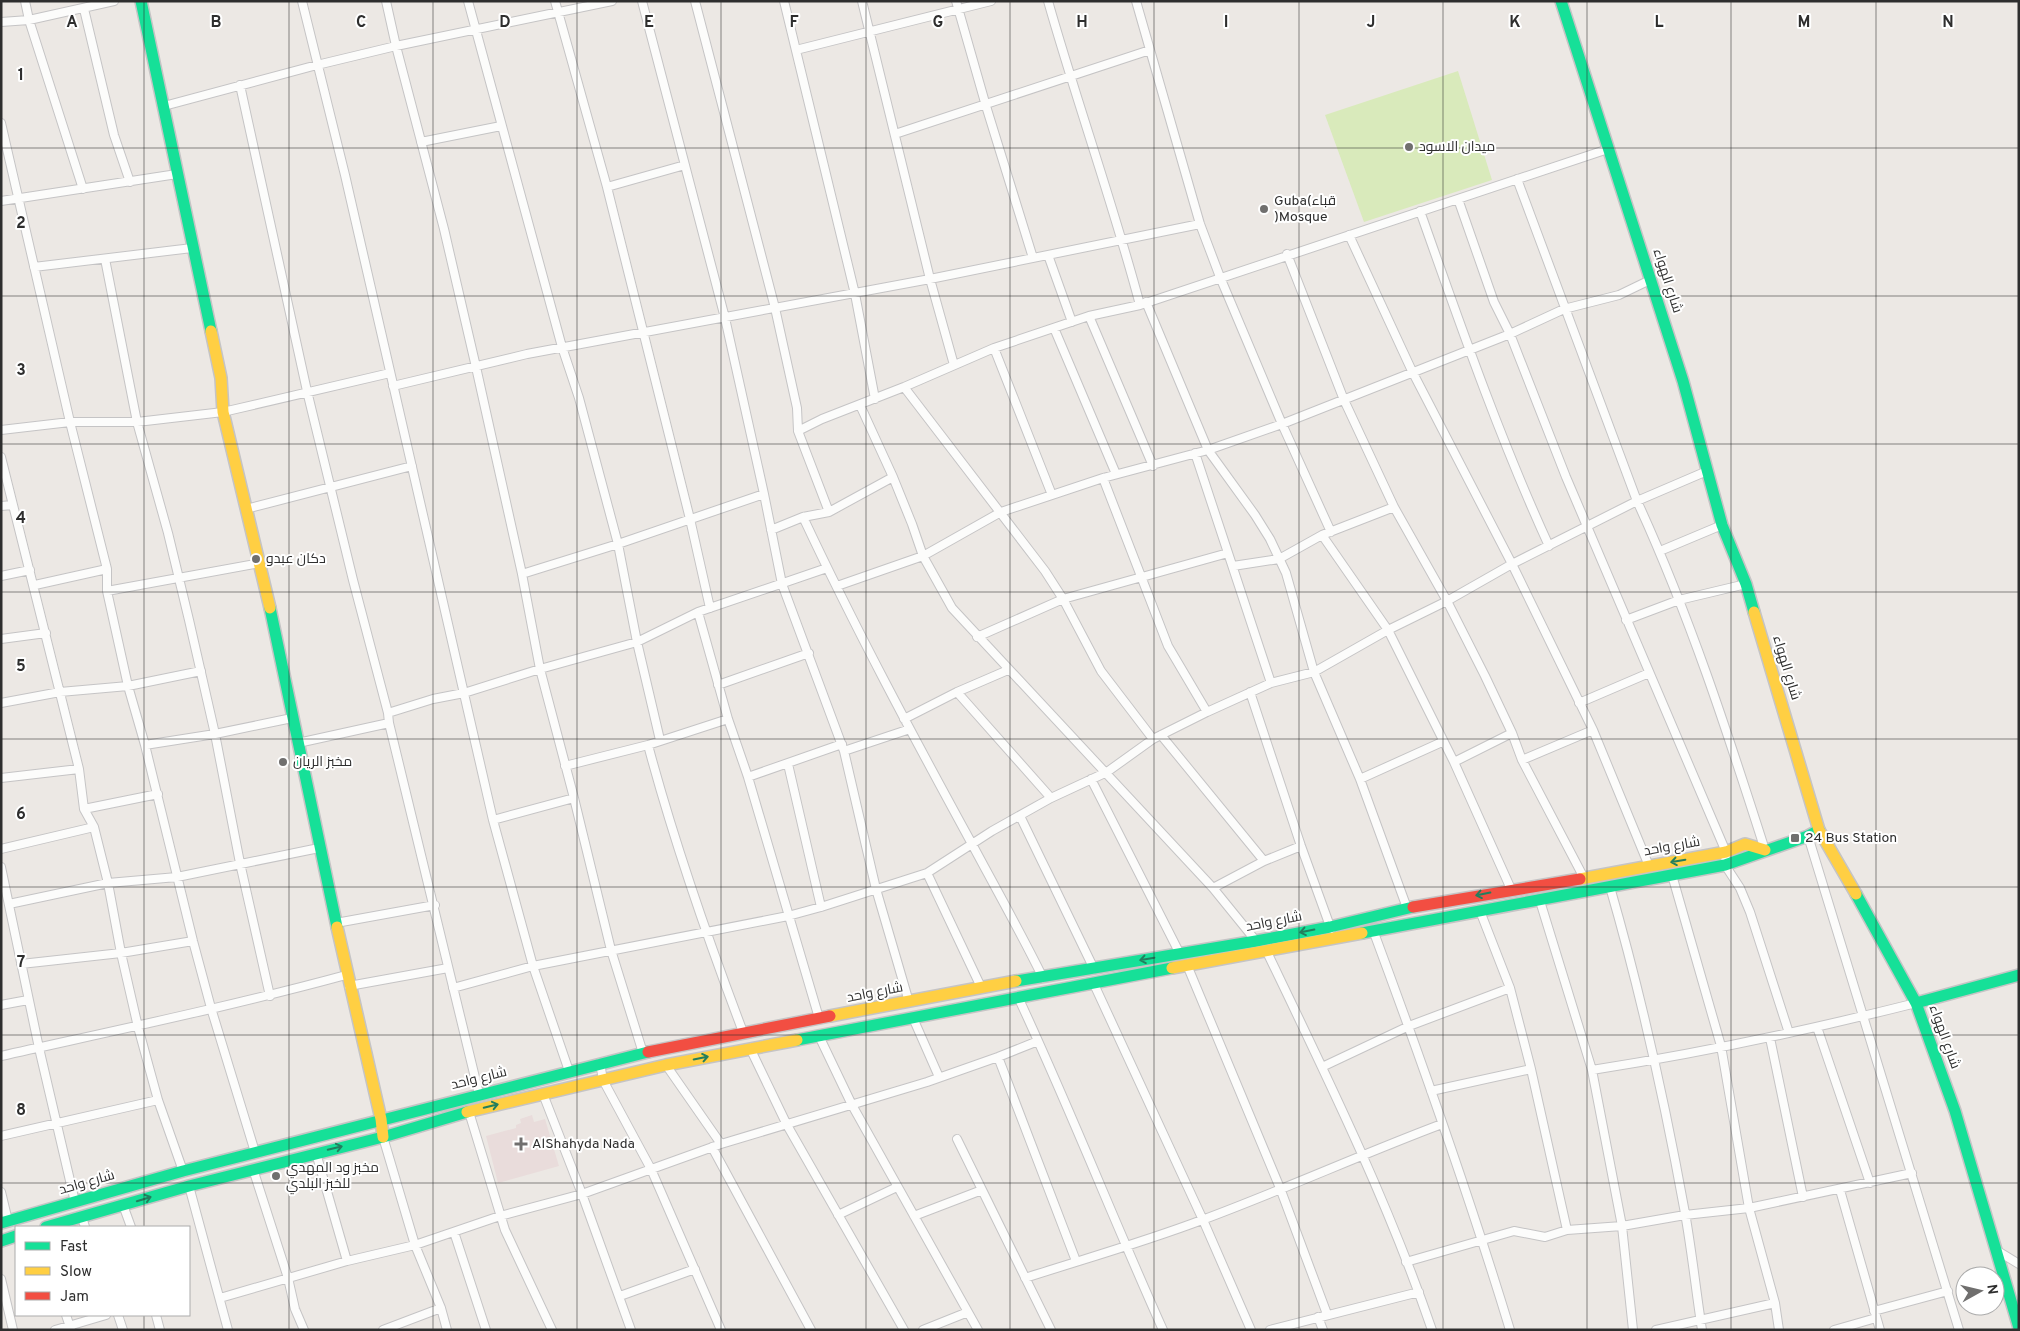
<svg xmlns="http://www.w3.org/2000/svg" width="2020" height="1331" font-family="Overpass,Cairo,sans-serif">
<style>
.medical{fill:#e9dcdb}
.pitch{fill:#d9eabb}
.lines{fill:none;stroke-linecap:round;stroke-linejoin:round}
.street-casing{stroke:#c5c4c5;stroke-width:10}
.fast-casing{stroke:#c5c4c5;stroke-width:14}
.slow-casing{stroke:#c5c4c5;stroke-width:14}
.jam-casing{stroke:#c5c4c5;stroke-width:14}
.street{stroke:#fcfcfb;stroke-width:8}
.fast{stroke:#16e098;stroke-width:11}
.slow{stroke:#ffcf43;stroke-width:11}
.jam{stroke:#f24e42;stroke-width:11}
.oneway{stroke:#237e5e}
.grid{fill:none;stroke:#2e2e2e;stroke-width:1;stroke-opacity:0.55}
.poi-dot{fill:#706f6e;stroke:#fff;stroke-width:2}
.labels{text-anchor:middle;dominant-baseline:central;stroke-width:4;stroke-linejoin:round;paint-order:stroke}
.poi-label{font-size:14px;fill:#2e2e2e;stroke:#fff;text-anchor:start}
.street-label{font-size:14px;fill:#2e2e2e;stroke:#fff}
.grid-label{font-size:16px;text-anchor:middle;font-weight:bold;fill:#2e2e2e;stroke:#fff;stroke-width:4;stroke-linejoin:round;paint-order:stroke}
</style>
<rect width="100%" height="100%" fill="#ece8e4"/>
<path class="medical" d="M 532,1115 L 534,1122 L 545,1119 L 559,1166 L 498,1183 L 486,1136 L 516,1128 L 516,1125 L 521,1123 L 520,1119 Z"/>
<path class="pitch" d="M 1458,71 L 1492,180 L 1364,222 L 1325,115 Z"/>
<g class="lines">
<defs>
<path id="street" d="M 25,1 L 29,20 L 83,189
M 302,1 L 345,175 L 493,820 L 533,966 L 569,1071
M 386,1 L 396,46 L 444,229 L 476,367 L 522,574 L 540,669 L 574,798 L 611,950 L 643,1053
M 468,1 L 562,347 L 579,398 L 618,544 L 637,642 L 660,740
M 555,1 L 607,187 L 690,519 L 710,608
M 642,1 L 725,318 L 764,494 L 782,584 L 844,751 L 876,889 L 909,1002
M 695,1 L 775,308 L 797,408 L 798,431 L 829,512
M 784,1 L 855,294 L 875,399
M 862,1 L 930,279 L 954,365
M 956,1 L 986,106 L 1033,258
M 1048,1 C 1077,103 1113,203 1140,305
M 1136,1 L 1200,224 L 1220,277 L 1282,424 L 1331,532
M 84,9 L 114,135 L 130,182
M 1,22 L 29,20 L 114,1
M 796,50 L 991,1
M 240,85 L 307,391 L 353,580 L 388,713 L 389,723 L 479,1094
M 164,106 L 317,65 L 396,46 L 612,1
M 1,123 L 70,422 L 107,569 L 107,591 L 128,686 L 145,745 L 193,941 L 211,1008 L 255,1152
M 895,134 L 1150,50
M 421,142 L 501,126
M 1517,179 L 1637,501 C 1689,614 1727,731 1765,850
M 607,187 L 685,165
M 1458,199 L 1494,302 L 1510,334 L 1566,477 L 1726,852 L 1725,865 L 1740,888 L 1750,912 L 1789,1033
M 1,201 L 177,174
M 1420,211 C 1460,324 1499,437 1549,546
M 1349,235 L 1412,371 L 1512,564 L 1593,730 L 1649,866
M 1287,254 L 1344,400 L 1394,507 L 1447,601 L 1485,676 L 1512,733 L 1522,760 L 1584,878
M 1048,255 L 1072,322
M 105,259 L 137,422 L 168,533 L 189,620 L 215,734 L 240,863 L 270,996
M 34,267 L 192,248
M 1146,302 L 1208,450 L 1255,515 L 1270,539 L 1286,573 L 1314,672 L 1360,779 L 1407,908
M 1089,316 L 1153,466
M 1054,328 L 1116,474
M 994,348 L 1052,495
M 393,386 L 527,354 L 930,279 L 1200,224
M 904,387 L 1045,571 L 1063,599 L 1101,671 L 1153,739
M 860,405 L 893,477 L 912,524 L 923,556 L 952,608 L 1213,888 L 1256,941
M 1,430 L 70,422 L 137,422 L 223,412 L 390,373
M 798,431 L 822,419 L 904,387 L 994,348 L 1089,316 L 1140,305 L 1608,149
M 1195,453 L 1271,683
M 1,457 L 79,769 L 84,809 L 94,827 L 108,883 L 121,953 L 138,1027 L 158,1100 L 183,1171
M 1103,478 L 1168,646 L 1207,712
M 1,506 L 13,505
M 246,509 L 412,466
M 803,517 C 855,628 913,736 972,844 C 996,889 1021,933 1043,978
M 771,530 L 803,517 L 829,512 L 893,477
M 1322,535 L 1388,630 L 1454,762 L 1511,889
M 1660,551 L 1722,525
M 1233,566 L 1279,559 L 1322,535 L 1394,507
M 522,574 L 618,544 L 764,494
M 1,576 L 30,570
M 35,585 L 107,569
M 837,586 L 923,556 L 1001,512 L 1103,478 L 1208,450 L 1282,424 L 1510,334 L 1564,309 L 1619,295 L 1650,280
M 107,591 L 260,563
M 698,612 L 728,719 L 748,777 L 819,1018
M 1626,620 L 1679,600 L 1746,584
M 977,637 L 1063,599 L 1228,553
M 1,639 L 46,633
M 718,685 L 809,653
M 957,692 L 1051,798
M 1250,692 L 1301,846 L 1331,929
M 1,703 L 60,692 L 128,686 L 201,671
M 1579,703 L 1649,673
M 388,713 L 433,699 L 464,693 L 540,669 L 637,642 L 698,612 L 827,568
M 904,719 L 957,692 L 1008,670
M 1161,735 L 1264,861
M 298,743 L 389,723
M 145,745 L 215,734 L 292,718
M 648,745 C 674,842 707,937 743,1032
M 844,751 L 910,729
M 1522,760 L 1593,730
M 1454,762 L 1512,733
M 788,764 L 821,907
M 565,766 L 648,745 L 728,719
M 748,777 L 842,744
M 1,778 L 79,769
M 1091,779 L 1180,954
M 1360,779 L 1442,742
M 84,809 L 158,794
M 1020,816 L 1094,969
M 493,820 L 574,798
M 1808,836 L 1959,1330
M 1,849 L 94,827
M 1,867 L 39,1048 L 75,1202
M 927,873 L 981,987
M 1672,875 L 1721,1046 L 1749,1208 L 1775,1303 L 1779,1330
M 1610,887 C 1641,994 1665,1103 1685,1213 C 1692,1252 1696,1291 1702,1330
M 1213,888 L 1264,861 L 1301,846
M 1540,901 L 1592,1070 L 1622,1226 L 1633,1330
M 9,904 L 108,883 L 177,877 L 319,848
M 1480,911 L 1510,988 L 1531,1069 L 1567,1230
M 336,923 L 435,905
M 1373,930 C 1422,1062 1469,1195 1510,1330
M 1266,950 C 1326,1075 1387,1199 1432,1330
M 21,964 L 121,953 L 193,941
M 1187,965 L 1280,1188 L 1327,1314
M 1093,982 L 1203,1220 L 1251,1330
M 349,986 L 448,968
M 453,988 L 533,966 L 788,916 L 821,907 L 927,873 L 992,831 L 1051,798 L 1107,772 L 1153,739 L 1207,712 L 1271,683 L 1314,672 L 1388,630 L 1447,601 L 1512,564 L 1637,501 L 1707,471
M 1018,997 C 1069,1106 1113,1219 1163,1330
M 1,1005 L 28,1000
M 913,1018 L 939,1077
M 1817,1027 L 1870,1183
M 819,1036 L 852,1105 L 978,1330
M 1770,1038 L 1803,1197
M 750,1048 L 787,1125 L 904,1330
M 1,1056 C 117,1030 232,1006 346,975
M 998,1057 L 1076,1261
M 600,1063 L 603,1080 L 651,1169 L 721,1330
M 666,1065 L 721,1144
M 1322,1067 L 1409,1026 L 1510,988
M 1592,1070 C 1701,1053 1809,1030 1916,1003
M 1431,1091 L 1531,1069
M 543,1094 L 582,1194 L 631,1330
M 469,1112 L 505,1230 L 552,1330
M 1,1136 L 158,1100
M 383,1137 L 415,1245 L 441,1308 L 447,1330
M 957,1139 L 1051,1330
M 712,1147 L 811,1330
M 316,1153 L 347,1261
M 253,1169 L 288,1278 L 295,1309 L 304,1330
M 189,1186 L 228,1330
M 1840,1190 L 1880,1330
M 1,1192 L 8,1221
M 123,1205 L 131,1227
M 838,1215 L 897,1187
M 914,1216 L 982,1190
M 82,1217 L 85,1227
M 454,1232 L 486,1330
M 1996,1250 L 2019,1264
M 1406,1262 L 1514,1231 L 1545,1237 L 1567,1230 L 1622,1226 L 1685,1215 L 1749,1208 L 1912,1173
M 1025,1278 C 1084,1259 1144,1242 1202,1220 C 1283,1190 1362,1154 1442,1124
M 1,1279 L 13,1330
M 620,1296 L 695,1269
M 220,1298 L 347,1261 L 415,1245 L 500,1216 L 582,1194 L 721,1144 L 927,1082 L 998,1057 L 1038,1041
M 1874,1311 L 1948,1291
M 66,1315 L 71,1330
M 118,1315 L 123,1330
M 156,1315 L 160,1330
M 1318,1317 L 1323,1330
M 55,1330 L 106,1315
M 383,1330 L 441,1308
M 923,1330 L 968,1312
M 1270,1330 L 1419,1292
M 1656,1330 L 1775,1303
M 1834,1330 L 1876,1318"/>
<path id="fast" d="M 141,1 L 211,331
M 1561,1 L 1683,381 L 1722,525 L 1746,584 L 1754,612
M 270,608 L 337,927
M 1856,894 L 1916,1003 L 1955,1111 L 2019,1328
M 1362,933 L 1725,865 L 1808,836 L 1819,830
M 1016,981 L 1256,941 L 1330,927 L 1413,907
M 1916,1003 L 2019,975
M 797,1040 L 1172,968
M 1,1223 L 183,1171 L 648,1052
M 46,1227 L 189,1186 L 383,1137 L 467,1112
M 1,1241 L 16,1236"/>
<path id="slow" d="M 211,331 L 221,378 L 223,412 L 270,608
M 1754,612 L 1819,830 L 1856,894
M 1580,879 L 1726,852 L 1745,844 L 1765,850
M 337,927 L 381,1119 L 383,1137
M 1172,968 L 1362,933
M 830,1016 L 1016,981
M 467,1112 L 666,1065 L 797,1040"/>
<path id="jam" d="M 1413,907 L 1580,879
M 648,1052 L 830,1016"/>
</defs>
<use href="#street" class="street-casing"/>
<use href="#fast" class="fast-casing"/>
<use href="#slow" class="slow-casing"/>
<use href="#jam" class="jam-casing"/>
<use href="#street" class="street"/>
<use href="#fast" class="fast"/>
<use href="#slow" class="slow"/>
<use href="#jam" class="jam"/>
</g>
<defs><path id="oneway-shaft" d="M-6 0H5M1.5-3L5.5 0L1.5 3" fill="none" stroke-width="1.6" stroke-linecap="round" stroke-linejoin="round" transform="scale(1.25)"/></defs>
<g class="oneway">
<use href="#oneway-shaft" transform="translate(1678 861) rotate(170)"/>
<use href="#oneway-shaft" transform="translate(1483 894) rotate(169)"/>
<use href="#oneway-shaft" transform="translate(1307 931) rotate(169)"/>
<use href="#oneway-shaft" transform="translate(1147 959) rotate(170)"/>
<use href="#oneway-shaft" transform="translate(701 1058) rotate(-11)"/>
<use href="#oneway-shaft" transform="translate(491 1106) rotate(-14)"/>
<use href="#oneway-shaft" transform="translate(335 1148) rotate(-14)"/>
<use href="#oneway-shaft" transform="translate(144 1199) rotate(-17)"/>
</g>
<path class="grid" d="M 144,1 L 144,1227M 289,1 L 289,1330M 433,1 L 433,1330M 577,1 L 577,1330M 721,1 L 721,1330M 866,1 L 866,1330M 1010,1 L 1010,1330M 1154,1 L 1154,1330M 1299,1 L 1299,1330M 1443,1 L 1443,1330M 1587,1 L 1587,1330M 1731,1 L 1731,1330M 1876,1 L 1876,1330M 1,148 L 2019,148M 1,296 L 2019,296M 1,444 L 2019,444M 1,592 L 2019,592M 1,739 L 2019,739M 1,887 L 2019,887M 1,1035 L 2019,1035M 1,1183 L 2019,1183M 144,1315 L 144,1330"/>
<g class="poi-dot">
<circle cx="1409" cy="147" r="5"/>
<circle cx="1264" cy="209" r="5"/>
<circle cx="256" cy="559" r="5"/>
<circle cx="283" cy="762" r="5"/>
<rect x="1790" y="833" width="10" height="10" rx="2.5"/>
<path d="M518.5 1136.5h5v5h5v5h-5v5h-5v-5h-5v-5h5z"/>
<circle cx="276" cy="1176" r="5"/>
</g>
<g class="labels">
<g class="poi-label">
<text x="1419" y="147">ميدان الاسود</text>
<text x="1274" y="201">Guba(قباء<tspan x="1274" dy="16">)Mosque</tspan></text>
<text x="266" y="559">دكان عبدو</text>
<text x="293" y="762">مخبز الريان</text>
<text x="1805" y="838">24 Bus Station</text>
<text x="532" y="1144">AlShahyda Nada</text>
<text x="286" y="1168">مخبز ود المهدي<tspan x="286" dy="16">للخبز البلدي</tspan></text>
</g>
<g class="street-label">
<text transform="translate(1667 281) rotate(72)">شارع الهواء</text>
<text transform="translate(1786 668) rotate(73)">شارع الهواء</text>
<text transform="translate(1672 847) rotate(-10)">شارع واحد</text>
<text transform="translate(1274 922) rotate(-11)">شارع واحد</text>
<text transform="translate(875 993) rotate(-11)">شارع واحد</text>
<text transform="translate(1944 1037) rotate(70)">شارع الهواء</text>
<text transform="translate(479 1079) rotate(-14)">شارع واحد</text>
<text transform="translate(87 1183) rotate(-16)">شارع واحد</text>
</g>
</g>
<g class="grid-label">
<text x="72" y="27">A</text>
<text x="216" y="27">B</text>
<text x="361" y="27">C</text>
<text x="505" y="27">D</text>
<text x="649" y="27">E</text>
<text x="794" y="27">F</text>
<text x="938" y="27">G</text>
<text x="1082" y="27">H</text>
<text x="1226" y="27">I</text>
<text x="1371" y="27">J</text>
<text x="1515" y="27">K</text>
<text x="1659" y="27">L</text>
<text x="1804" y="27">M</text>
<text x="1948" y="27">N</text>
<text x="21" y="80">1</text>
<text x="21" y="228">2</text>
<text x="21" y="375">3</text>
<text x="21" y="523">4</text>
<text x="21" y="671">5</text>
<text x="21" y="819">6</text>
<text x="21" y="967">7</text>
<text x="21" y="1115">8</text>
</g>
<rect width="2020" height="1331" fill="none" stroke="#2e2e2e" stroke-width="5"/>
<rect x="15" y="1226" width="175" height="90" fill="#ffffff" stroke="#ababab"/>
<rect x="25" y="1242" width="25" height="8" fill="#16e098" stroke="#ababab"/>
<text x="60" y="1251" font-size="15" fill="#2e2e2e">Fast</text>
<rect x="25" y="1267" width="25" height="8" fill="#ffcf43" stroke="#ababab"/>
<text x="60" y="1276" font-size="15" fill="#2e2e2e">Slow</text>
<rect x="25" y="1292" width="25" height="8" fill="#f24e42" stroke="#ababab"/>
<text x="60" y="1301" font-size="15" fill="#2e2e2e">Jam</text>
<g transform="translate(1980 1291) rotate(82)"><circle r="24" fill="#ffffff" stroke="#ababab"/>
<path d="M0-4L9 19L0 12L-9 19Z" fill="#706f6e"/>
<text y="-8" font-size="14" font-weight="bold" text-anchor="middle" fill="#2e2e2e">N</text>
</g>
</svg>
